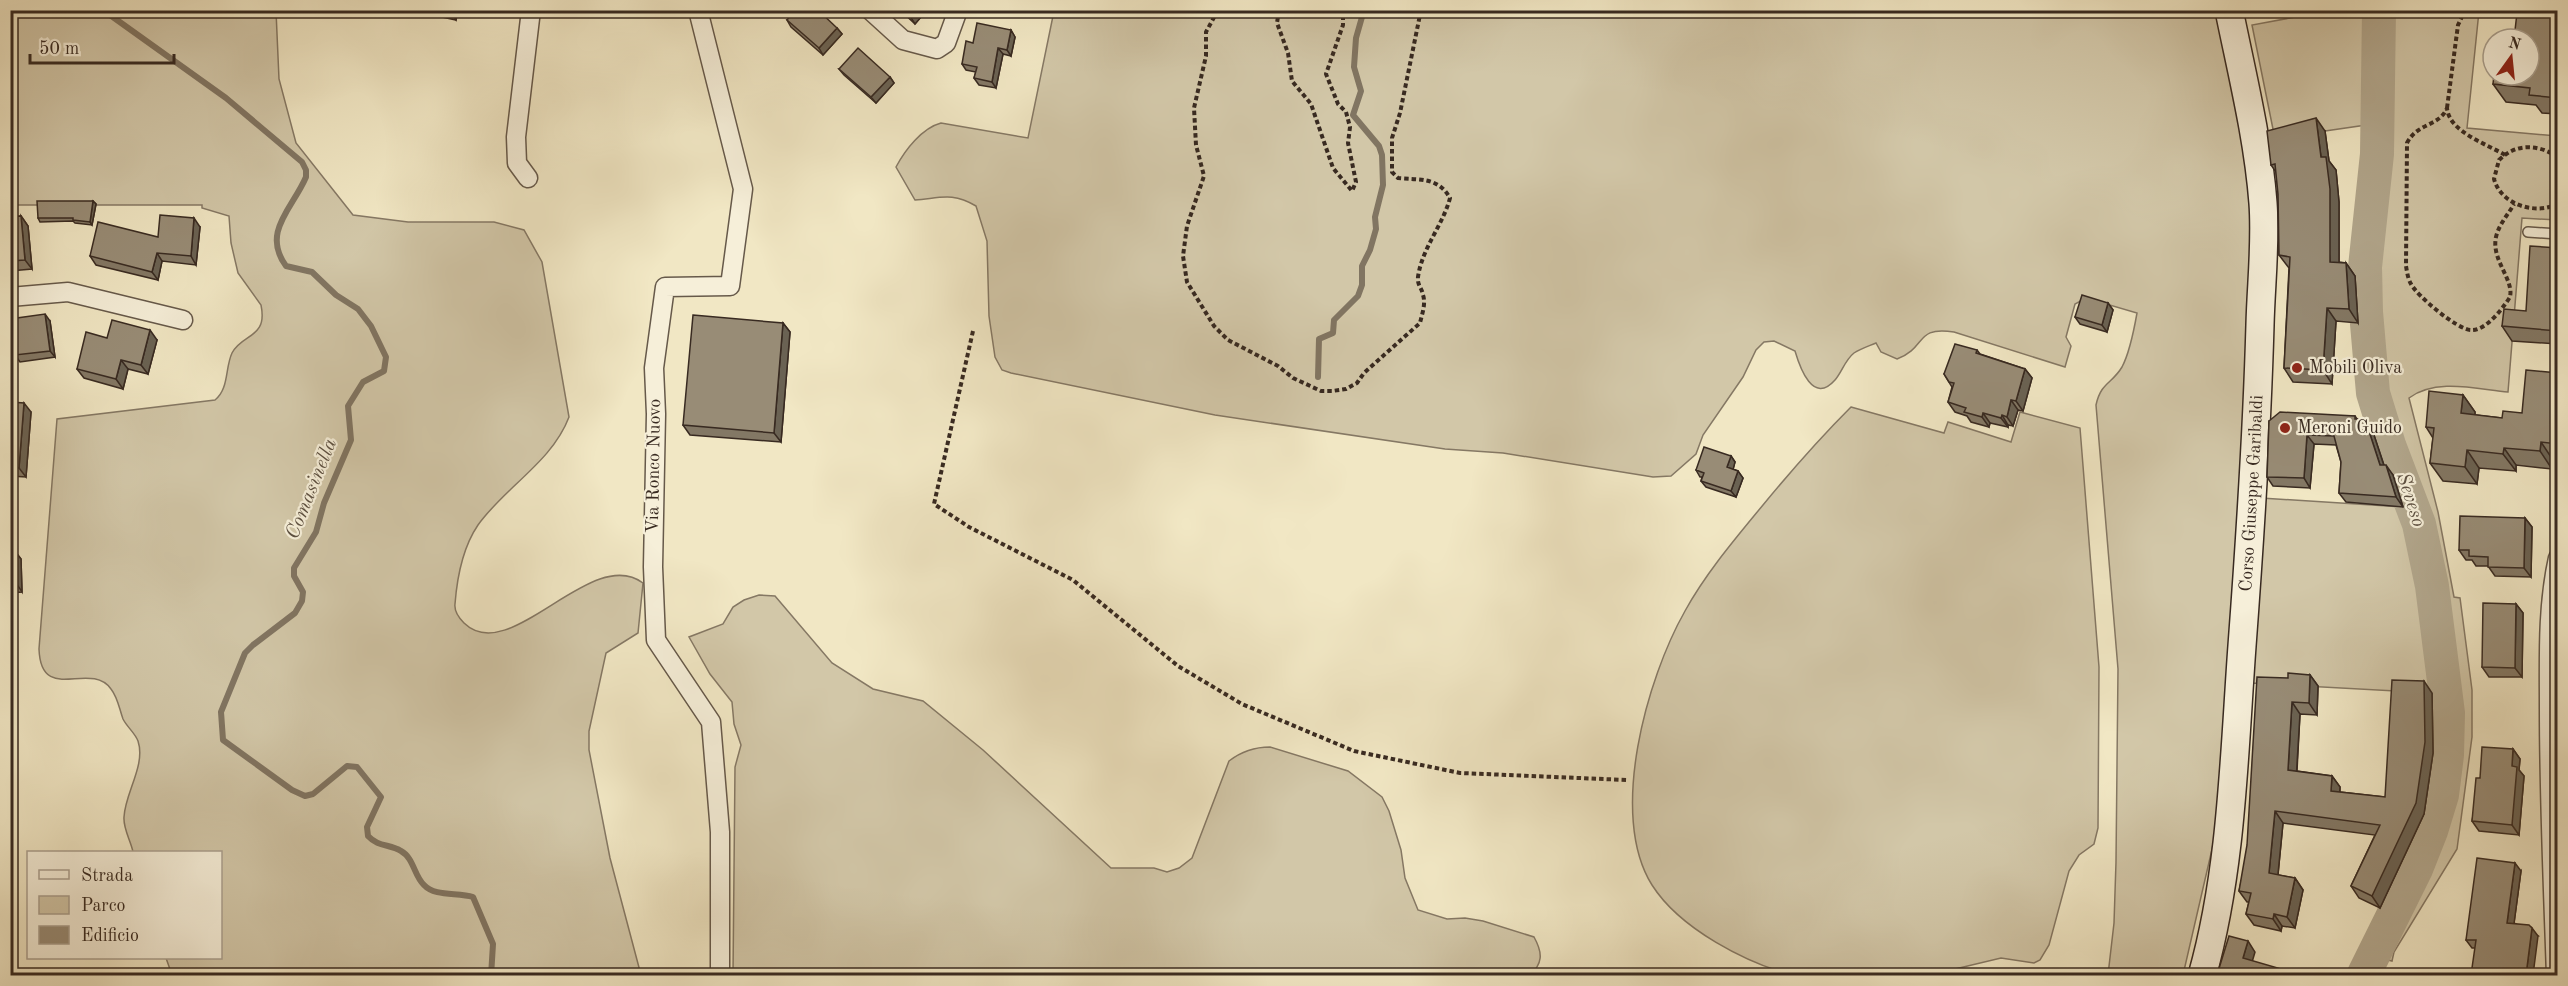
<svg xmlns="http://www.w3.org/2000/svg" width="2568" height="986" font-family="'Old Standard TT',serif">
<style>
.green{fill:#d2c7a8;stroke:#857864;stroke-width:1.5}
.lines{fill:none;stroke-linecap:round;stroke-linejoin:round}
.stream{stroke:#817562;stroke-width:6}
.river{stroke:#b2a78d;stroke-width:34}
.lane-casing{stroke:#66594a;stroke-width:12}
.street-casing{stroke:#66594a;stroke-width:21}
.secondary-casing{stroke:#382a21;stroke-width:30}
.path{stroke:#382a21;stroke-width:4;stroke-dasharray:4.5 3;stroke-linecap:butt}
.lane{stroke:#f6efd9;stroke-width:9}
.street{stroke:#f6efd9;stroke-width:18}
.secondary{stroke:#f6efd9;stroke-width:27}
.wall{fill:#837865;stroke:#382a21;stroke-width:1.5}
.shaded-wall{fill:#6a6253;stroke:#382a21;stroke-width:1.5}
.building{fill:#988c76;stroke:#382a21;stroke-width:1.5}
.poi-dot{fill:#8f2418;stroke:#f6efd9;stroke-width:2}
.labels{text-anchor:middle;dominant-baseline:central;stroke-width:4.5;stroke-linejoin:round;paint-order:stroke}
.poi-label{font-size:18px;fill:#382a21;stroke:#f6efd9;text-anchor:start}
.street-label{font-size:18px;fill:#382a21;stroke:#f6efd9}
.water-label{font-size:20px;font-style:italic;fill:#5d5041;stroke:#f6efd9}
</style>
<rect width="100%" height="100%" fill="#f1e7c4"/>
<filter id="stains"><feTurbulence type="fractalNoise" baseFrequency=".00333" numOctaves="4"/><feColorMatrix values="0 0 0 0 .2 0 0 0 0 .09 0 0 0 0 .02 0 0 0 .5 -.17"/></filter>
<radialGradient id="worn" r=".72"><stop offset=".6" stop-color="#630" stop-opacity="0"/><stop offset="1" stop-color="#630" stop-opacity=".3"/></radialGradient>
<path class="green" d="M 10,11 L 276,11 L 279,79 L 296,143 L 353,215 L 408,222 L 494,222 L 524,230 L 542,262 L 569,417 C 552,462 505,487 478,525 C 463,547 457,578 455,604 C 454,612 459,618 464,623 C 510,668 591,544 643,583 L 638,633 L 606,653 L 589,731 L 589,750 L 610,858 L 641,975 L 172,975 L 166,958 L 220,958 L 220,852 L 133,852 C 131,841 123,829 124,817 C 125,793 146,765 138,741 C 135,733 127,727 123,719 C 119,708 118,698 111,689 C 90,660 41,705 39,649 L 57,419 L 215,400 C 229,389 225,368 232,353 C 242,333 268,339 261,305 L 238,273 L 231,243 L 229,216 L 202,208 L 202,205 L 11,205 Z
M 1054,11 L 2217,11 L 2243,142 L 2252,205 L 2252,271 L 2222,774 L 2216,832 L 2183,975 L 2108,975 L 2114,923 L 2116,862 L 2118,669 L 2096,405 C 2101,382 2112,384 2122,367 C 2130,352 2134,330 2137,313 L 2086,298 L 2075,304 L 2066,337 L 2071,346 L 2065,367 L 1954,332 C 1914,326 1928,347 1897,359 L 1881,352 L 1876,343 C 1869,346 1860,349 1854,353 C 1845,360 1842,372 1835,380 C 1813,405 1800,368 1795,351 L 1774,341 L 1764,342 L 1756,350 L 1743,377 L 1703,435 L 1696,454 L 1671,476 L 1653,477 L 1503,453 L 1445,449 L 1215,415 L 1011,373 L 1002,370 L 995,357 L 989,316 L 987,241 L 976,206 C 952,192 941,198 915,200 L 896,167 C 905,150 922,128 941,123 L 1028,138 Z
M 2328,11 L 2366,11 L 2366,125 L 2325,131 L 2276,144 L 2252,25 Z
M 2389,11 L 2479,11 L 2467,128 L 2557,136 L 2557,220 L 2522,218 L 2508,392 C 2476,389 2436,378 2409,398 L 2438,512 L 2454,597 L 2460,598 L 2472,690 L 2472,737 L 2457,849 L 2394,952 L 2392,961 L 2384,959 L 2435,862 L 2445,835 L 2452,806 L 2458,710 L 2446,600 L 2438,550 L 2428,516 L 2396,428 L 2384,383 L 2377,318 L 2376,277 L 2390,149 Z
M 1851,407 L 1944,433 L 1948,422 L 2011,442 L 2020,412 L 2080,428 L 2099,667 L 2098,828 L 2094,844 L 2079,855 L 2069,871 L 2049,945 L 2040,960 L 2034,963 L 2001,958 L 1930,975 L 1795,976 C 1746,963 1680,929 1652,885 C 1608,815 1647,678 1685,611 C 1706,573 1735,539 1763,505 C 1791,471 1820,438 1851,407 Z
M 2261,498 L 2403,507 L 2415,558 L 2432,693 L 2251,683 Z
M 759,595 L 775,596 L 832,663 L 873,689 L 923,701 L 983,750 L 1111,868 L 1154,868 L 1167,872 L 1179,868 L 1192,858 L 1229,761 C 1242,751 1254,747 1270,747 L 1348,771 L 1382,797 L 1389,811 L 1401,850 L 1405,878 L 1418,910 L 1447,919 L 1465,918 L 1483,921 L 1534,937 C 1543,953 1543,964 1529,976 L 733,975 L 735,767 L 741,745 L 734,724 L 732,702 L 710,674 L 689,637 L 723,624 L 733,607 L 744,600 Z"/>
<g class="lines">
<path class="stream" d="M 103,10 L 226,98 L 302,162 L 306,170 L 306,177 C 293,208 261,232 286,266 L 312,272 L 336,295 L 358,309 L 371,326 L 386,357 L 384,371 L 363,382 L 348,406 L 351,440 L 324,503 L 316,532 L 294,568 L 294,576 L 303,592 L 302,601 L 295,613 L 253,645 L 245,653 L 221,712 L 223,740 L 292,790 L 305,796 L 313,794 L 347,766 L 357,767 L 381,797 L 367,827 L 368,836 C 378,847 390,844 401,851 C 414,858 414,876 424,885 C 435,897 458,892 473,897 L 493,944 L 491,976
M 1318,377 L 1319,339 L 1333,333 L 1334,320 L 1358,296 L 1362,285 L 1362,266 L 1370,250 L 1376,229 L 1375,217 L 1383,185 L 1382,155 L 1379,146 L 1353,115 L 1361,91 L 1354,67 L 1356,38 L 1364,10"/>
<path class="river" d="M 2363,976 L 2416,869 L 2431,831 L 2442,795 L 2447,755 L 2448,713 L 2432,586 L 2419,524 L 2389,445 L 2373,393 L 2366,312 L 2365,267 L 2377,154 L 2379,10"/>
<defs>
<path id="lane" d="M 2528,232 L 2558,234"/>
<path id="street" d="M 698,10 L 743,189 L 730,286 L 665,287 L 654,368 L 656,414 L 653,567 L 656,640 L 711,722 L 720,832 L 720,976
M 870,10 L 903,40 L 937,49 L 946,43 L 958,10
M 528,178 L 517,163 L 516,137 L 531,10
M 10,297 L 68,292 L 183,320
M 2556,976 C 2553,887 2549,798 2549,709 C 2549,658 2547,608 2558,558"/>
<g id="secondary">
<path id="s1" d="M 2202,976 C 2232,870 2234,755 2242,646 C 2250,539 2257,432 2260,325 C 2261,284 2266,243 2263,203 C 2258,138 2242,74 2229,10"/>
</g>
</defs>
<use href="#lane" class="lane-casing"/>
<use href="#street" class="street-casing"/>
<use href="#secondary" class="secondary-casing"/>
<path class="path" d="M 1218,10 L 1206,32 L 1206,56 L 1194,108 L 1196,145 L 1204,176 L 1187,226 L 1183,256 L 1187,282 L 1214,326 L 1228,340 L 1278,366 L 1293,378 L 1321,391 L 1332,391 L 1346,389 L 1357,383 L 1364,373 L 1420,323 C 1422,314 1426,304 1423,295 C 1422,288 1417,285 1418,277 C 1422,248 1443,225 1450,198 C 1438,177 1420,180 1398,178 L 1392,172 L 1392,138 L 1400,113 L 1421,10
M 1279,10 L 1277,23 L 1288,53 L 1292,81 L 1311,104 L 1333,168 L 1352,191 L 1356,182 L 1348,143 L 1350,127 L 1346,112 L 1338,104 L 1326,74 L 1343,25 L 1343,10
M 2447,108 L 2458,25 L 2465,10
M 2505,155 C 2487,144 2449,132 2447,108 C 2440,126 2417,123 2407,143 L 2406,266 C 2407,272 2408,279 2411,284 C 2417,296 2458,330 2471,330 C 2486,331 2503,308 2510,297 C 2514,279 2491,260 2496,237 C 2499,224 2508,215 2514,204
M 2558,157 C 2538,144 2516,143 2499,160 L 2494,179 C 2501,205 2535,215 2558,204
M 973,331 L 934,504 L 969,527 L 1073,580 L 1178,666 L 1242,704 L 1354,751 L 1460,773 L 1627,780"/>
<use href="#lane" class="lane"/>
<use href="#street" class="street"/>
<use href="#secondary" class="secondary"/>
</g>
<path class="wall" d="M 419,10 L 458,10 L 456,20 L 420,12 Z
M 900,10 L 927,10 L 915,24 Z
M 787,20 L 837,28 L 842,34 L 823,55 L 791,27 Z
M 2558,20 L 2558,114 L 2542,113 L 2536,105 L 2506,102 L 2493,84 Z
M 1011,30 L 1015,37 L 1011,56 L 1003,54 L 996,88 L 979,85 L 974,78 L 976,72 L 966,70 L 962,64 L 973,43 Z
M 839,69 L 890,77 L 894,83 L 876,103 L 844,75 Z
M 2325,131 L 2329,161 L 2336,170 L 2339,202 L 2339,262 L 2346,263 L 2355,276 L 2358,323 L 2336,321 L 2332,384 L 2293,382 L 2284,368 L 2289,268 L 2279,255 L 2278,194 L 2276,172 L 2271,165 Z
M 93,201 L 96,204 L 92,225 L 75,223 L 73,221 L 40,222 L 38,218 Z
M 21,216 L 28,226 L 32,269 L 10,271 L 10,217 Z
M 200,227 L 196,265 L 162,261 L 158,280 L 96,265 L 90,256 L 158,237 Z
M 2558,248 L 2558,344 L 2512,341 L 2502,326 L 2526,311 Z
M 2108,303 L 2113,310 L 2107,332 L 2080,324 L 2075,317 Z
M 50,321 L 55,357 L 20,362 L 15,355 Z
M 783,323 L 790,332 L 781,442 L 690,435 L 683,425 Z
M 107,338 L 157,340 L 148,374 L 128,369 L 123,389 L 84,378 L 77,369 Z
M 1977,350 L 1980,354 L 2025,369 L 2032,378 L 2023,411 L 2018,410 L 2013,426 L 2008,425 L 2008,427 L 1990,423 L 1989,427 L 1971,422 L 1967,416 L 1955,412 L 1948,402 L 1952,387 L 1944,374 Z
M 2558,373 L 2558,460 L 2553,460 L 2552,469 L 2516,465 L 2516,471 L 2479,468 L 2477,484 L 2443,481 L 2430,463 L 2433,438 L 2426,427 L 2463,395 L 2475,412 L 2475,415 L 2502,418 L 2522,413 Z
M 10,402 L 31,412 L 26,477 L 10,476 Z
M 2355,416 L 2357,419 L 2365,419 L 2372,429 L 2384,465 L 2393,475 L 2403,507 L 2346,502 L 2339,493 L 2341,462 L 2336,445 L 2314,444 L 2310,488 L 2273,486 L 2267,477 L 2269,421 Z
M 1731,456 L 1735,462 L 1733,469 L 1738,471 L 1743,478 L 1736,497 L 1706,487 L 1701,481 L 1702,477 L 1700,477 L 1696,470 Z
M 2525,518 L 2532,527 L 2531,577 L 2495,576 L 2488,566 L 2476,566 L 2472,560 L 2466,560 L 2459,550 Z
M 10,550 L 14,550 L 21,559 L 22,592 L 10,593 Z
M 2516,604 L 2523,613 L 2522,677 L 2489,677 L 2482,667 Z
M 2310,675 L 2318,686 L 2317,715 L 2300,714 L 2297,771 L 2332,776 L 2340,787 L 2340,792 L 2385,797 L 2432,693 L 2433,753 L 2424,814 L 2380,908 L 2359,898 L 2351,886 L 2375,835 L 2283,823 L 2278,875 L 2295,878 L 2303,890 L 2295,928 L 2282,926 L 2281,931 L 2254,925 L 2246,914 L 2249,902 L 2247,902 L 2239,891 L 2288,678 Z
M 2513,749 L 2520,759 L 2519,770 L 2524,776 L 2519,835 L 2479,831 L 2472,821 L 2480,778 Z
M 2521,871 L 2514,923 L 2538,936 L 2475,948 L 2472,948 L 2466,940 Z"/>
<path class="shaded-wall" d="M 452,10 L 458,10 L 456,20 L 452,13 Z
M 906,10 L 927,10 L 915,24 Z
M 2555,17 L 2558,20 L 2558,71 L 2552,62 Z
M 837,28 L 842,34 L 823,55 L 819,48 Z
M 1011,30 L 1015,37 L 1011,56 L 1007,50 Z
M 998,48 L 1003,54 L 996,88 L 992,82 Z
M 890,77 L 894,83 L 876,103 L 871,97 Z
M 2316,118 L 2325,131 L 2329,161 L 2336,170 L 2339,202 L 2339,275 L 2330,262 L 2321,157 Z
M 93,201 L 96,204 L 92,225 L 90,222 Z
M 21,216 L 28,226 L 32,269 L 25,260 Z
M 194,218 L 200,227 L 196,265 L 191,256 Z
M 157,253 L 162,261 L 158,280 L 152,272 Z
M 2346,263 L 2355,276 L 2358,323 L 2349,309 Z
M 2108,303 L 2113,310 L 2107,332 L 2102,325 Z
M 2327,308 L 2336,321 L 2332,384 L 2323,370 Z
M 45,314 L 50,321 L 55,357 L 50,351 Z
M 783,323 L 790,332 L 781,442 L 774,433 Z
M 150,330 L 157,340 L 148,374 L 141,365 Z
M 121,360 L 128,369 L 123,389 L 116,379 Z
M 2025,369 L 2032,378 L 2023,411 L 2016,401 Z
M 2463,395 L 2475,412 L 2474,431 L 2461,413 Z
M 2011,400 L 2018,410 L 2013,426 L 2007,417 Z
M 24,403 L 31,412 L 26,477 L 19,468 Z
M 1983,413 L 1990,423 L 1989,427 L 1982,417 Z
M 2002,415 L 2008,425 L 2008,427 L 2001,418 Z
M 2365,419 L 2372,429 L 2387,475 L 2380,465 Z
M 2307,435 L 2314,444 L 2310,488 L 2304,478 Z
M 2541,442 L 2553,460 L 2552,469 L 2540,451 Z
M 2504,448 L 2516,465 L 2516,471 L 2503,454 Z
M 2467,450 L 2479,468 L 2477,484 L 2465,467 Z
M 1731,456 L 1735,462 L 1732,474 L 1727,467 Z
M 2386,465 L 2393,475 L 2403,507 L 2396,497 Z
M 1738,471 L 1743,478 L 1736,497 L 1731,491 Z
M 2525,518 L 2532,527 L 2531,577 L 2524,568 Z
M 14,550 L 21,559 L 22,592 L 16,583 Z
M 2516,604 L 2523,613 L 2522,677 L 2515,668 Z
M 2310,675 L 2318,686 L 2317,715 L 2309,703 Z
M 2424,681 L 2432,693 L 2433,753 L 2424,814 L 2380,908 L 2372,896 Z
M 2292,702 L 2300,714 L 2296,781 L 2288,770 Z
M 2513,749 L 2520,759 L 2519,770 L 2524,776 L 2519,835 L 2512,825 L 2512,766 Z
M 2332,776 L 2340,787 L 2339,803 L 2331,791 Z
M 2275,811 L 2283,823 L 2277,884 L 2269,873 Z
M 2515,863 L 2521,871 L 2513,931 L 2507,923 Z
M 2295,878 L 2303,890 L 2295,928 L 2287,917 Z
M 2274,914 L 2282,926 L 2281,931 L 2273,919 Z
M 2532,928 L 2538,936 L 2533,975 L 2526,975 Z
M 2248,941 L 2255,952 L 2250,969 L 2243,958 Z"/>
<path class="building" d="M 439,10 L 452,10 L 452,13 Z
M 795,10 L 818,10 L 837,28 L 819,48 L 787,20 Z
M 2517,13 L 2555,17 L 2552,62 L 2558,63 L 2558,98 L 2529,95 L 2530,88 L 2493,84 L 2494,75 L 2529,75 L 2529,39 L 2514,39 Z
M 977,23 L 1011,30 L 1007,50 L 998,48 L 992,82 L 974,78 L 977,67 L 962,64 L 966,41 L 973,43 Z
M 858,48 L 890,77 L 871,97 L 839,69 Z
M 2316,118 L 2321,157 L 2326,157 L 2330,189 L 2330,262 L 2346,263 L 2349,309 L 2327,308 L 2323,370 L 2284,368 L 2290,257 L 2279,255 L 2278,194 L 2275,164 L 2271,165 L 2267,131 Z
M 37,201 L 93,201 L 90,222 L 73,220 L 73,218 L 38,218 Z
M 160,215 L 194,218 L 191,256 L 157,253 L 152,272 L 90,256 L 98,222 L 158,237 Z
M 21,216 L 25,260 L 10,261 L 10,217 Z
M 2530,246 L 2558,248 L 2558,331 L 2502,326 L 2504,309 L 2526,311 Z
M 2082,295 L 2108,303 L 2102,325 L 2075,317 Z
M 45,314 L 50,351 L 15,355 L 10,319 Z
M 693,315 L 783,323 L 774,433 L 683,425 Z
M 112,320 L 150,330 L 141,365 L 121,360 L 116,379 L 77,369 L 86,332 L 107,338 Z
M 1955,344 L 1977,350 L 1976,353 L 2025,369 L 2016,401 L 2011,400 L 2007,417 L 2002,415 L 2001,418 L 1983,413 L 1982,417 L 1964,412 L 1966,408 L 1948,402 L 1954,383 L 1949,382 L 1944,374 Z
M 2526,370 L 2558,373 L 2558,444 L 2541,442 L 2540,451 L 2504,448 L 2503,454 L 2467,450 L 2465,467 L 2430,463 L 2434,428 L 2426,427 L 2429,391 L 2463,395 L 2461,413 L 2502,418 L 2503,411 L 2522,413 Z
M 10,402 L 24,403 L 19,468 L 10,467 Z
M 2280,412 L 2355,416 L 2355,419 L 2365,419 L 2380,465 L 2386,465 L 2396,497 L 2339,493 L 2341,462 L 2334,436 L 2307,435 L 2304,478 L 2267,477 L 2269,421 Z
M 1704,447 L 1731,456 L 1727,467 L 1738,471 L 1731,491 L 1701,481 L 1704,473 L 1696,470 Z
M 2460,516 L 2525,518 L 2524,568 L 2488,567 L 2488,557 L 2469,556 L 2469,550 L 2459,550 Z
M 10,550 L 14,550 L 16,583 L 10,583 Z
M 2483,603 L 2516,604 L 2515,668 L 2482,667 Z
M 2288,673 L 2310,675 L 2309,703 L 2292,702 L 2288,770 L 2332,776 L 2331,791 L 2385,797 L 2392,680 L 2424,681 L 2425,742 L 2416,803 L 2372,896 L 2351,886 L 2380,825 L 2275,811 L 2269,873 L 2295,878 L 2287,917 L 2274,914 L 2273,919 L 2246,914 L 2251,893 L 2239,891 L 2247,845 L 2257,677 L 2288,678 Z
M 2482,747 L 2513,749 L 2512,766 L 2517,767 L 2512,825 L 2472,821 L 2476,778 L 2480,778 Z
M 2477,858 L 2515,863 L 2507,923 L 2529,925 L 2532,928 L 2526,975 L 2471,975 L 2476,940 L 2466,940 Z
M 2229,936 L 2248,941 L 2243,958 L 2298,974 L 2297,975 L 2217,975 Z"/>
<g class="poi-dot">
<circle cx="2297" cy="368" r="6"/>
<circle cx="2285" cy="428" r="6"/>
</g>
<g class="labels">
<g class="poi-label">
<text x="2309" y="368">Mobili Oliva</text>
<text x="2297" y="428">Meroni Guido</text>
</g>
<g class="street-label">
<text transform="translate(654 466) rotate(-89)">Via Ronco Nuovo</text>
<text stroke="none"><textPath href="#s1" startOffset="486">Corso Giuseppe Garibaldi</textPath></text>
</g>
<g class="water-label">
<text transform="translate(312 489) rotate(-68)">Comasinella</text>
<text transform="translate(2410 500) rotate(72)">Seveso</text>
</g>
</g>
<rect width="2568" height="986" fill="none" stroke="#f1e7c4" stroke-width="36"/>
<rect x="12" y="12" width="2544" height="962" fill="none" stroke="#382a21" stroke-width="3"/>
<rect x="18" y="18" width="2532" height="950" fill="none" stroke="#382a21" stroke-width="1.5"/>
<rect x="27" y="851" width="195" height="108" fill="#f6efd9" stroke="#aaa08f" stroke-width="1.5"/>
<rect x="39" y="870" width="30" height="9" fill="#f6efd9" stroke="#aaa08f" stroke-width="1.5"/>
<text x="81" y="881" font-size="18" fill="#382a21">Strada</text>
<rect x="39" y="896" width="30" height="18" fill="#d2c7a8" stroke="#aaa08f" stroke-width="1.5"/>
<text x="81" y="911" font-size="18" fill="#382a21">Parco</text>
<rect x="39" y="926" width="30" height="18" fill="#988c76" stroke="#aaa08f" stroke-width="1.5"/>
<text x="81" y="941" font-size="18" fill="#382a21">Edificio</text>
<g transform="translate(2511 57) rotate(15)"><circle r="28" fill="#f6efd9" stroke="#aaa08f" stroke-width="1.5"/>
<path d="M0-4.5L10 22L0 15L-10 22Z" fill="#8f2418"/>
<text y="-9" font-size="16" font-weight="bold" text-anchor="middle" fill="#382a21">N</text>
</g>
<path d="M30 54v9h144v-9" fill="none" stroke="#382a21" stroke-width="3"/>
<text x="39" y="54" font-size="18" fill="#382a21" stroke="#f6efd9" stroke-width="4.5" paint-order="stroke">50 m</text>
<rect width="100%" height="100%" filter="url(#stains)"/>
<rect width="100%" height="100%" fill="url(#worn)"/>
</svg>
